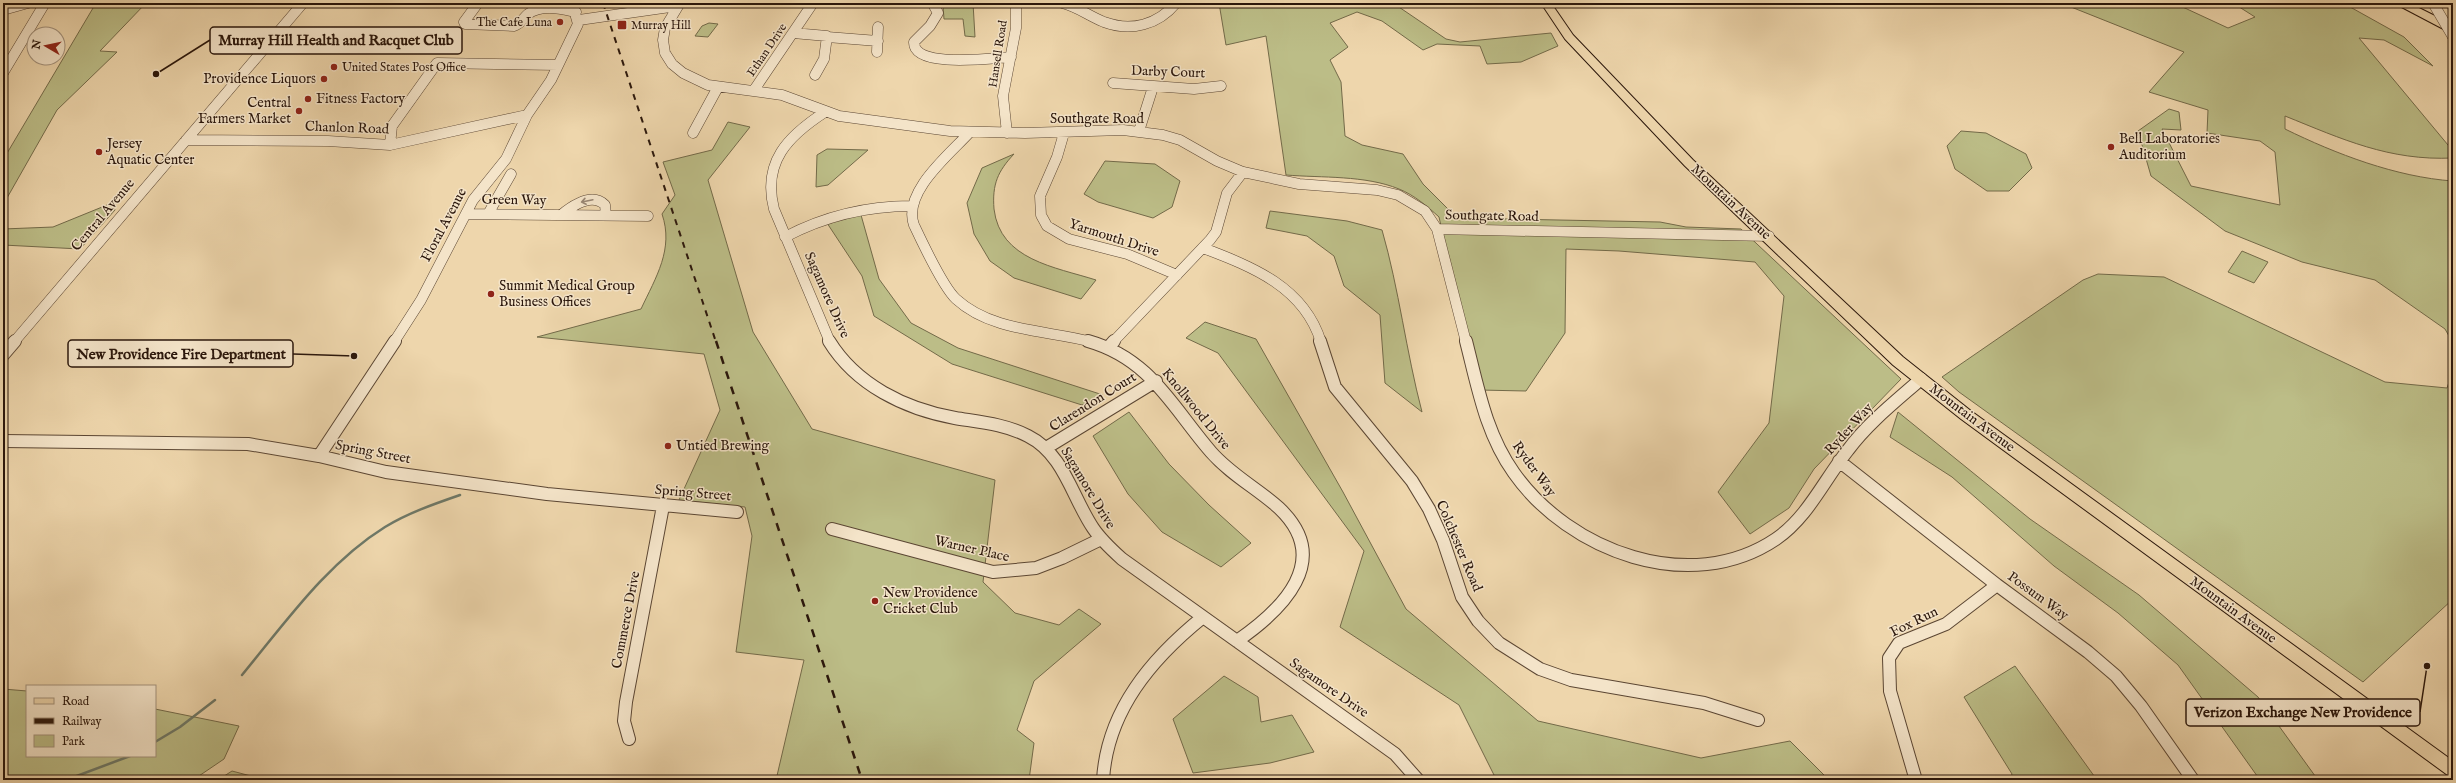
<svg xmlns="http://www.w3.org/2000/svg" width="2456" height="783" font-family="'IM FELL English',serif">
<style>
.green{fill:#bcbd87;stroke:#736a49}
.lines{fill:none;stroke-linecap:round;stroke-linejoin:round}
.stream{stroke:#6e7867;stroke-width:2.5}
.minor-far1-casing{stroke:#5b4633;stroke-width:11}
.minor-casing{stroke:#5b4633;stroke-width:14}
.major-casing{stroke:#2a160b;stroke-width:2}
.highway-casing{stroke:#2a160b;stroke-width:2}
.minor-far1{stroke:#f4e4c9;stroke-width:10}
.minor{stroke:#f4e4c9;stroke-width:12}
.major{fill:#eed6ac;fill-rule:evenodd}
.highway{fill:#eed6ac;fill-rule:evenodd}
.rail-far1{stroke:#2a160b;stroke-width:2;stroke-dasharray:6 6;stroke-linecap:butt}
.rail{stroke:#2a160b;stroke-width:2.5;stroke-dasharray:8 8;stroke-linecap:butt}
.minor-bridge-casing{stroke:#5b4633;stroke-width:11;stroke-linecap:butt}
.minor-bridge{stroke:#f4e4c9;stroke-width:10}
.oneway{stroke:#998774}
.poi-dot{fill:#8f2418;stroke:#f4e4c9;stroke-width:1.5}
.labels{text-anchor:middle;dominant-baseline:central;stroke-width:3;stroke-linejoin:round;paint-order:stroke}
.far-poi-label{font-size:12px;fill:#2a160b;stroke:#f4e4c9;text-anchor:start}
.far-street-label{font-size:12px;fill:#2a160b;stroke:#f4e4c9}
.street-label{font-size:14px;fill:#2a160b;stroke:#f4e4c9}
.poi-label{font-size:14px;fill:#2a160b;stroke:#f4e4c9;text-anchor:start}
.leader{fill:none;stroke:#2a160b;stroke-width:1.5}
.callout-dot{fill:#2a160b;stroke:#f4e4c9;stroke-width:1.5}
.callout{fill:#f4e4c9;stroke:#2a160b;stroke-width:1.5}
.callout-label{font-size:15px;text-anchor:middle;font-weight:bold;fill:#2a160b}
</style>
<rect width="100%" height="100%" fill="#eed6ac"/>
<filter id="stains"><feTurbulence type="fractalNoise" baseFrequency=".005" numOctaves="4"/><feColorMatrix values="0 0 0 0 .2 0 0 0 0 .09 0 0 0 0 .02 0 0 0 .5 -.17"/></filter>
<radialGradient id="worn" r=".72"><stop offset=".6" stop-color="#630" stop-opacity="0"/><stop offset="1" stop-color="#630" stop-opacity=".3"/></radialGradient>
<path class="green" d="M 96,3 L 146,3 L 100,51 L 117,52 L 57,110 L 3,205 L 3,160 Z
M 939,3 L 973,3 L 975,37 L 965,36 L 963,19 L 944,19 L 943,6 Z
M 1219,3 L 1320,3 L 1326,7 L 1336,3 L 1393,3 L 1446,39 L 1460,42 L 1551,33 L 1558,46 L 1521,62 L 1487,64 L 1480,46 L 1437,44 L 1423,50 L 1382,21 L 1357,12 L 1330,23 L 1348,47 L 1330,60 L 1341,82 L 1345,136 L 1362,145 L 1403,154 L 1423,184 L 1457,218 L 1660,222 L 1686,227 L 1741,229 L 1901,379 L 1814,469 L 1789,508 L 1750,534 L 1718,492 L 1769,423 L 1784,296 L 1755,262 L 1619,251 L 1566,249 L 1565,333 L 1526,391 L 1479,390 L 1439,217 C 1427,206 1414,195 1399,189 C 1365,175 1322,178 1286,175 L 1266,36 L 1226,45 Z
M 2061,3 L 2174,3 L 2228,28 L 2255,17 L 2233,3 L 2343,3 L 2404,37 L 2433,66 L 2384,40 L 2359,38 L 2453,151 L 2453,158 C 2389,161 2342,139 2285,116 L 2285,129 C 2336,154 2396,177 2453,181 L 2453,343 L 2445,329 L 2375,280 L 2302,262 L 2225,231 L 2151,176 L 2138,131 L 2169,109 L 2179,112 L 2181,130 L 2162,129 L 2191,186 L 2280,205 L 2275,152 L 2260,141 L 2207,133 L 2208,110 L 2149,92 L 2184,52 Z
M 709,23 L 718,24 L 708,37 L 695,36 L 702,26 Z
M 728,122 L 750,127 L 708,180 L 753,332 L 812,429 L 995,480 L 983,582 L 1015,613 L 1059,625 L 1079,609 L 1101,624 L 1034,681 L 1017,730 L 1034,743 L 1029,780 L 776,780 L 804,660 L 736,652 L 752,536 L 745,507 L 679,500 L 720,410 L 704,354 L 537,337 L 641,309 C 656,277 674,249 662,214 L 675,195 L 663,162 L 712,150 Z
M 1961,131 L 1986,133 L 2026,154 L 2032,168 L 2009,191 L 1987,191 L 1955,169 L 1947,146 Z
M 827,149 L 868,150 L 828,185 L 816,187 L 817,155 Z
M 1014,154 C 998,171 992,184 994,209 C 1000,260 1055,267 1096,280 L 1081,299 L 1014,278 L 990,261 L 974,234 L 967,203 L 982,168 Z
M 1105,161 L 1155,164 L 1180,181 L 1172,207 L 1153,218 L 1098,202 L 1084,194 Z
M 112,203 L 115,210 L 80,249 L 3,245 L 3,229 L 53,227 Z
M 1270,211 L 1347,221 L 1382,230 C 1399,289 1406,351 1422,412 L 1385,383 L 1380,315 L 1344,286 L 1334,256 L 1307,236 L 1266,228 Z
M 861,215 L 879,279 L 911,323 L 958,348 L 1103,395 L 1082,405 L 952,364 L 874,316 L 862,276 L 827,223 Z
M 2242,251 L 2268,262 L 2254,283 L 2228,272 Z
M 2098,274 L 2164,277 L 2385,382 L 2447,388 L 2453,370 L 2453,515 L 2451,516 L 2453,599 L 2363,682 L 1959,392 L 1942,377 L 2083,280 Z
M 1205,322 L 1256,339 L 1343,492 L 1406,609 L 1538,721 L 1701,758 L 1790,741 L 1829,780 L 1618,780 L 1610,776 L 1495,777 L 1459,705 L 1340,627 L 1364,551 L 1218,353 L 1186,338 Z
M 1129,412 L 1169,464 L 1209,505 L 1251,543 L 1221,567 L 1162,532 L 1128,494 L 1093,436 Z
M 1898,412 L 2030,519 L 2139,595 L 2258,697 L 2318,780 L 2260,780 L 2178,665 L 2118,613 L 2054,566 L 1952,477 L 1890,437 Z
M 2015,666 L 2097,780 L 2010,780 L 2012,774 L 1964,697 Z
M 1224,676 L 1258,697 L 1261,722 L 1292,715 L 1314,752 L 1270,763 L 1193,773 L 1173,719 Z
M 3,689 L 27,691 L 27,756 L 155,756 L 155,709 L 239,726 L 224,759 L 193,780 L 3,780 Z
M 232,771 L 266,780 L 218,780 Z"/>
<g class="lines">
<path class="stream" d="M 242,675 C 285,623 327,563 385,527 C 408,513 434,504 460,495
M 155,742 L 180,727 L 215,700
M 66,780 L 130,756"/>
<defs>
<path id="minor-far1" d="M 478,3 L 464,22 L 465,24 L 514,26 C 521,24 523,18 528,14 C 542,4 561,9 576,12
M 680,3 L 665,28 L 663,40 L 665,53 L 672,64 L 683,73 L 708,85 L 782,95 L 839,116 L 950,131 L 1025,133 L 1123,130 L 1163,135 L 1180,140 L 1217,161 L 1243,172 L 1299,184 L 1377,190 L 1398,195 L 1425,211 L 1437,229 L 1466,342
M 1062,3 C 1078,7 1089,16 1104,22 C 1131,32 1158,25 1176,3
M 933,4 L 938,13 L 930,26 L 914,42 C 913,69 993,58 1011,57
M 3,10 L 28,3
M 579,20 L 677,6
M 793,33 L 827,36 L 824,59 L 815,75
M 827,37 L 878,41
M 877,52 L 878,27
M 3,73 L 45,3
M 1113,83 L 1194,89 L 1221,86
M 754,90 L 813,3
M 825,112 C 788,136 762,162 774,209 L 830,342
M 1139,131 L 1153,87
M 970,132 C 950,154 902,192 914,225 C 922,242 943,287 956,299 C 992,332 1047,330 1092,342
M 693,133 L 718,87
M 1007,133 L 1003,96 L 1016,28 L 1016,3
M 1064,133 L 1057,157 L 1040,196 L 1041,215 L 1047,226 L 1069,239 L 1127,254 L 1177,275
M 186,140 L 328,141 L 390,145 L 527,115
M 390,145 L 392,126 L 437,63 L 558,65
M 466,214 L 648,216
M 488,214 L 511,174
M 561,215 C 572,206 592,192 605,205 L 606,215
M 1437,229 L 1769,236
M 785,237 C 825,216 865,206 911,206
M 1203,248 C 1253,267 1304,287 1321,342
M 14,342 L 303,3
M 394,342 L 421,300 L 473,200 L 506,159 L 527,115 L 551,80 L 578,24 L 572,3
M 1113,342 L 1210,240 L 1216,232 L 1227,193 L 1243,172"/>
<path id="minor" d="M 829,341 C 856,385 905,409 955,418 C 979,422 1005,424 1028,436 C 1064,454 1072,497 1093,528 C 1101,540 1112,550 1122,559 L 1395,754 L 1418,780
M 1088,341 C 1151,359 1172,407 1211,452 C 1231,475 1257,488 1279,508 C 1334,560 1282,610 1237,641
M 1320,341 L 1335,387 L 1412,481 L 1429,509 L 1443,540 L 1462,597 L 1478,621 L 1499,643 L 1540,669 L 1571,680 L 1704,703 L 1758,720
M 1466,341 C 1478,388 1486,434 1514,473 C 1569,551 1690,597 1776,539 C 1808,517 1824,480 1848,450 C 1868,423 1896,401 1921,379
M 1108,348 L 1114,341
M 3,355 L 15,341
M 3,441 L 248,444 L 319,456 L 386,472 L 547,494 L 737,512
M 1046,448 L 1156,381
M 319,456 L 395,341
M 1839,461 L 1997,585 L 2088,652 L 2116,676 L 2141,706 L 2193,780
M 832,529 L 993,572 L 1036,568 L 1062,558 L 1101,539
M 629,739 L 624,721 L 626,702 L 663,506
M 1915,777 L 1890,691 L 1889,658 L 1899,643 L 1946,624 L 1997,585
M 1103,780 C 1107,711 1151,659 1203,617"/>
<path id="major" d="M 1541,3 L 1551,3 L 1573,35 L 1693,160 L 1903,357 L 1971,411 L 2453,761 L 2453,779 L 1961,419 L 1893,365 L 1685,166 L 1565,39 Z"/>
<path id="highway" d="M 2394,3 L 2409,3 L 2453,25 L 2453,34 Z"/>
</defs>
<use href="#minor-far1" class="minor-far1-casing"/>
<use href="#minor" class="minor-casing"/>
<use href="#major" class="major-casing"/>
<use href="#highway" class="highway-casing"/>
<use href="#minor-far1" class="minor-far1"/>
<use href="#minor" class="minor"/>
<use href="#major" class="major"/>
<use href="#highway" class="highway"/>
<path class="rail-far1" d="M 603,3 L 716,342"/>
<path class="rail" d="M 716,341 L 862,780"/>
<defs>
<path id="minor-bridge" d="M 2433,3 L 2453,37"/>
</defs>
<use href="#minor-bridge" class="minor-bridge-casing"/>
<use href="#minor-bridge" class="minor-bridge"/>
</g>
<defs><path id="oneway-shaft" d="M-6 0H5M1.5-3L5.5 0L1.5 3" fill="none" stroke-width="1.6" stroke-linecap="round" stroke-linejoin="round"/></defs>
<use class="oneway" href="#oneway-shaft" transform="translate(587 201) rotate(168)"/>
<g class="poi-dot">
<circle cx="560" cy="22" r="4"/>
<rect x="617" y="20" width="10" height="10" rx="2"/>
<circle cx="334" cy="67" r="4"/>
<circle cx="324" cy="79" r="4"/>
<circle cx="308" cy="99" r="4"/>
<circle cx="299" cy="111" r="4"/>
<circle cx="2111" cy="147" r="4"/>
<circle cx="99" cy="152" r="4"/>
<circle cx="491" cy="294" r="4"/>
<circle cx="668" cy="446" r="4"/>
<circle cx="875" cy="601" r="4"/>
</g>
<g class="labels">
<g class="far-poi-label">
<text x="552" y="22" text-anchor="end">The Cafe Luna</text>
<text x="631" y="25">Murray Hill</text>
<text x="342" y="67">United States Post Office</text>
</g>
<g class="far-street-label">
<text transform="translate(767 50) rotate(-56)">Ethan Drive</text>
<text transform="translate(998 54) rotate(-81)">Hansell Road</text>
</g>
<g class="street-label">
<text transform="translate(1168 72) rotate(2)">Darby Court</text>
<text x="1097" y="119">Southgate Road</text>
<text transform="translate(347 128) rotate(2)">Chanlon Road</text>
<text transform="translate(514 200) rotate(1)">Green Way</text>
<text transform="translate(1731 202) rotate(43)">Mountain Avenue</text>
<text transform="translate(103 215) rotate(-50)">Central Avenue</text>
<text transform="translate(1492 216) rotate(1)">Southgate Road</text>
<text transform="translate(444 225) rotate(-62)">Floral Avenue</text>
<text transform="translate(1114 238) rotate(18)">Yarmouth Drive</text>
<text transform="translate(827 295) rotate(66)">Sagamore Drive</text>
<text transform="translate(1093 402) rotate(-32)">Clarendon Court</text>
<text transform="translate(1196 409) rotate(51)">Knollwood Drive</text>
<text transform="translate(1972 418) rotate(37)">Mountain Avenue</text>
<text transform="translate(1849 429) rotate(-48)">Ryder Way</text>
<text transform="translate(373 452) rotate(11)">Spring Street</text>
<text transform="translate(1534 469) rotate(54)">Ryder Way</text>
<text transform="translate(1088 488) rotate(59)">Sagamore Drive</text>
<text transform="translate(693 493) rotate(5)">Spring Street</text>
<text transform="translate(1459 546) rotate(67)">Colchester Road</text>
<text transform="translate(972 549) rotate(13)">Warner Place</text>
<text transform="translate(2038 596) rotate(36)">Possum Way</text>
<text transform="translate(2233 610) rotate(36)">Mountain Avenue</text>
<text transform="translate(626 620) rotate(-79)">Commerce Drive</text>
<text transform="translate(1914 622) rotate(-26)">Fox Run</text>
<text transform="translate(1329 688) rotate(35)">Sagamore Drive</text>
</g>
<g class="poi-label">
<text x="316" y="79" text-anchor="end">Providence Liquors</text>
<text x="316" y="99">Fitness Factory</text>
<text x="291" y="103" text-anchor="end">Central<tspan x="291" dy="16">Farmers Market</tspan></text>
<text x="2119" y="139">Bell Laboratories<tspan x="2119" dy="16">Auditorium</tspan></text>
<text x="107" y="144">Jersey<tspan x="107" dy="16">Aquatic Center</tspan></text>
<text x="499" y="286">Summit Medical Group<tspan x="499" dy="16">Business Offices</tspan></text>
<text x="676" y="446">Untied Brewing</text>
<text x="883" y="593">New Providence<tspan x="883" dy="16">Cricket Club</tspan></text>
</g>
</g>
<path class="leader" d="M156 74L210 40M354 356L293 354M2427 666L2420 712"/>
<g class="callout-dot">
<circle cx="156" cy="74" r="4"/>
<circle cx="354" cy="356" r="4"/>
<circle cx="2427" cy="666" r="4"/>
</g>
<g class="callout">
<rect x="210" y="27" width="252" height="27" rx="4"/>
<rect x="68" y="340" width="225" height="27" rx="4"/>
<rect x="2186" y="699" width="234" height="27" rx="4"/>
</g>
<g class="callout-label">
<text x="336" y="45">Murray Hill Health and Racquet Club</text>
<text x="181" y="359">New Providence Fire Department</text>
<text x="2303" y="717">Verizon Exchange New Providence</text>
</g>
<rect width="2456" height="783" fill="none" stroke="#eed6ac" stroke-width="16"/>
<rect x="4" y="4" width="2448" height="775" fill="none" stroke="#2a160b" stroke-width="2"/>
<rect x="8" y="8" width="2440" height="767" fill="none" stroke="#2a160b"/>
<rect x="26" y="685" width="130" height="72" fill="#f4e4c9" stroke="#a3927d"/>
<rect x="34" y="698" width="20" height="6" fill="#eed6ac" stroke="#a3927d"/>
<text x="62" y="705" font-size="12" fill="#2a160b">Road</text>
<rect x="34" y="718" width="20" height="6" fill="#2a160b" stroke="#a3927d"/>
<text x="62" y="725" font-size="12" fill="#2a160b">Railway</text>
<rect x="34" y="735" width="20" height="12" fill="#bcbd87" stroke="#a3927d"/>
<text x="62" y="745" font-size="12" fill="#2a160b">Park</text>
<g transform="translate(46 46) rotate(279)"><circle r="19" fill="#f4e4c9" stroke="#a3927d"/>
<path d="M0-3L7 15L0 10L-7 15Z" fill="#8f2418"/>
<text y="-6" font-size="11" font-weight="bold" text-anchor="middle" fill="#2a160b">N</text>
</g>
<rect width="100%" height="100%" filter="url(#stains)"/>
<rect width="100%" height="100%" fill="url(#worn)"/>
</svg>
